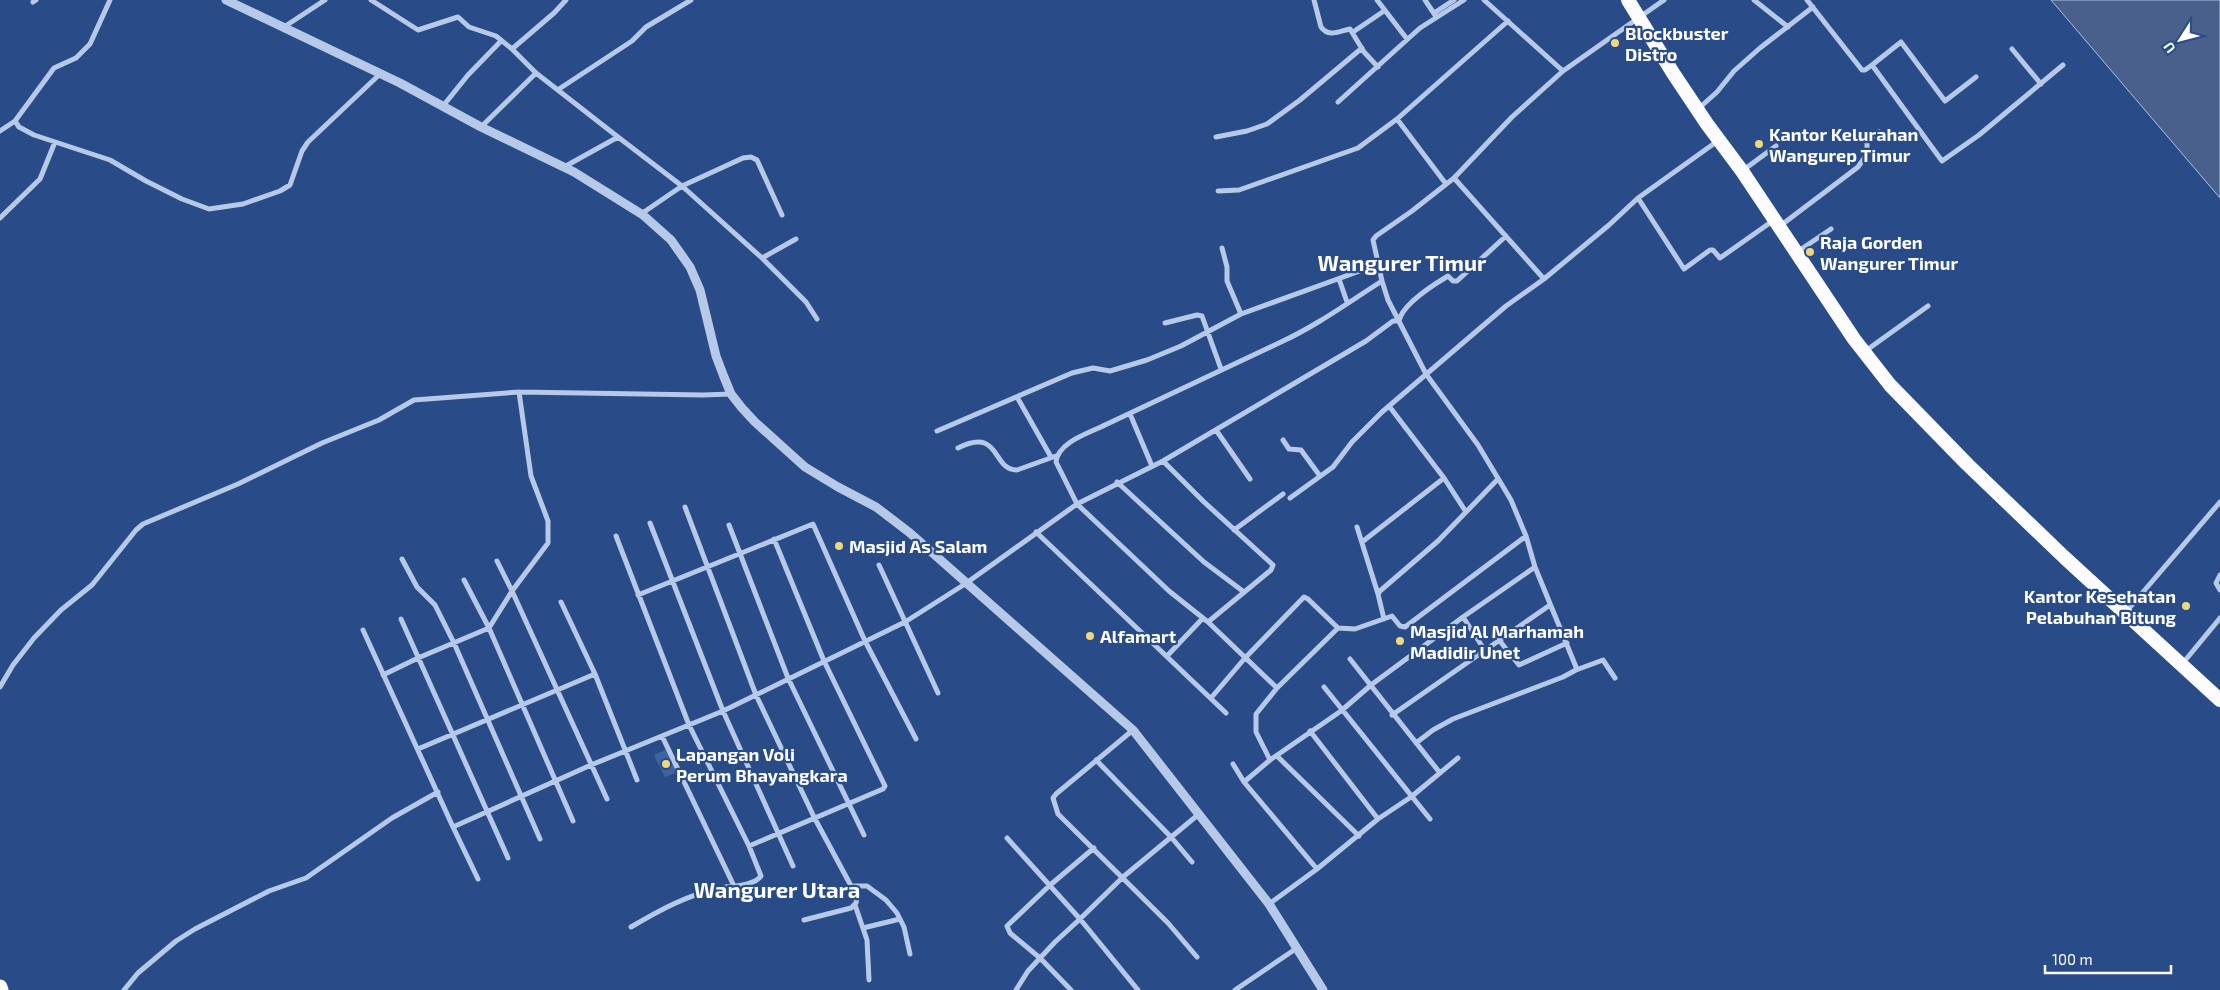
<svg xmlns="http://www.w3.org/2000/svg" width="2220" height="990" font-family="'Exo 2',sans-serif">
<style>
.green{fill:#3e64a4}
.water{fill:#48608b;stroke:#aac2e8}
.lines{fill:none;stroke-linecap:round;stroke-linejoin:round}
.minor{stroke:#b6c9e8;stroke-width:5}
.tertiary{stroke:#b6c9e8;stroke-width:9}
.trunk{stroke:#fcfcfe;stroke-width:14}
.motorway{stroke:#fff;stroke-width:15}
.poi-dot{fill:#efd77d;stroke:#294b87;stroke-width:2}
.labels{text-anchor:middle;dominant-baseline:central;stroke-width:4.5;stroke-linejoin:round;paint-order:stroke}
.poi-label{font-size:18px;font-weight:bold;fill:#fff;stroke:#294b87;text-anchor:start}
.district-label{font-size:22px;font-weight:bold;fill:#fff;stroke:#294b87}
</style>
<rect width="100%" height="100%" fill="#294b87"/>
<path class="green" d="M 667,749 L 678,772 L 665,777 L 654,755 Z"/>
<path class="water" d="M 2051,0 L 2220,0 L 2220,198 Z"/>
<g class="lines">
<path class="minor" d="M 371,0 L 418,30 L 458,17 L 469,27 L 496,36 L 512,49 L 536,73 L 618,137
M 1314,0 L 1321,27 C 1329,38 1339,31 1350,29 L 1364,52 L 1378,67
M 1377,0 L 1407,39
M 1425,0 L 1435,15
M 1484,0 L 1563,71
M 1754,0 L 1788,27
M 1807,0 L 1862,70 L 1865,70 L 1872,65 L 1942,161 L 1979,135 L 2063,65
M 33,2 L 36,0
M 1434,13 L 1454,0
M 284,27 L 325,0
M 1353,32 L 1384,11
M 512,49 L 554,13 L 566,0
M 2012,49 L 2041,84
M 1872,65 L 1901,42 L 1945,101 L 1976,77
M 559,89 L 632,41 L 646,27 L 691,0
M 1338,102 L 1420,28 L 1464,0
M 443,106 L 468,75 L 501,41
M 1698,109 L 1717,92 L 1734,71 L 1760,48 L 1813,7
M 15,121 L 54,68 L 76,58 L 90,44 L 110,0
M 481,127 L 536,73
M 0,131 L 15,121 L 19,127 L 34,135 L 110,160 L 146,181 L 182,199 L 209,209 L 243,204 L 280,191 L 290,185 L 302,151 L 308,142 L 380,74
M 1216,137 L 1247,131 L 1267,124 L 1300,100 L 1362,48
M 564,167 L 618,137 L 682,186 L 762,258 L 806,302 L 817,319
M 1742,171 L 1776,146
M 1454,178 L 1544,279
M 1446,184 L 1397,119 L 1508,21
M 1218,191 L 1239,190 L 1358,148 L 1397,119
M 1638,198 L 1684,269 L 1710,250 L 1713,250 L 1720,258 L 1774,220
M 641,214 L 682,186 L 743,158 L 751,157 L 757,160 L 782,215
M 0,218 L 40,179 L 55,142
M 1780,226 L 1858,167 L 1867,154 L 1867,142 L 1879,132
M 1222,248 L 1227,267 L 1227,281 L 1241,314
M 1797,252 L 1831,229
M 762,258 L 796,239
M 1339,279 L 1347,302
M 1382,281 L 1388,300 L 1426,374 L 1478,445 L 1511,500 L 1526,536 L 1535,567 L 1576,667 L 1576,670 L 1563,677 L 1453,719 L 1433,730 L 1416,743
M 1165,323 L 1197,315 L 1202,316 L 1221,369
M 1864,352 L 1928,306
M 1017,397 L 1051,457
M 1389,406 L 1444,478
M 1130,414 L 1152,466
M 1216,430 L 1250,479
M 937,431 L 1072,373 L 1093,368 L 1110,371 L 1147,360 L 1181,346 L 1241,314 L 1379,264
M 1283,440 L 1289,449 L 1301,450 L 1320,476
M 958,448 C 1001,426 992,471 1017,470 L 1056,456
M 1163,461 L 1203,501 L 1273,565 L 1271,570 L 1208,622
M 1117,482 L 1204,562 L 1244,592
M 1290,498 L 1333,467 L 1352,442 L 1382,412 L 1506,306 L 1544,279 L 1609,225 L 1638,198 L 1719,140
M 685,507 L 756,695 L 814,817 L 857,897 L 856,903 L 851,908 L 804,920
M 650,523 L 723,711 L 793,866
M 729,525 L 788,678 L 864,835
M 1357,527 L 1378,594
M 1234,530 L 1283,494
M 1036,532 L 1226,713
M 616,536 L 689,725 L 749,846 L 761,876 C 754,886 731,886 720,888 C 687,895 660,910 631,927
M 1362,542 L 1444,478 L 1466,512
M 402,559 L 417,587 L 435,605 L 454,643 L 540,839
M 497,561 L 512,591 L 607,799
M 879,565 L 938,693
M 2220,575 L 2216,583 L 2220,590
M 464,580 L 489,628 L 573,821
M 638,595 L 813,524 L 865,641 L 916,739
M 561,602 L 595,674 L 637,780
M 2126,612 L 2220,502
M 1463,617 L 1484,649
M 401,619 L 508,858
M 1384,619 L 1378,594 L 1380,591 L 1438,541 L 1497,480
M 1338,628 L 1277,688 L 1208,622 L 1169,591 L 1077,504 L 1163,461 L 1366,341 L 1393,321 L 1399,321 C 1402,305 1433,285 1448,276 L 1453,281 L 1457,281 L 1506,236
M 363,630 L 453,827 L 591,765 L 723,711 L 905,622 L 965,584 L 1077,504 L 1056,462 C 1058,442 1089,433 1105,425 C 1164,397 1222,370 1281,342 C 1316,326 1349,302 1382,281 L 1373,240 L 1376,236 L 1412,211 L 1454,178 L 1512,117 L 1563,71 L 1664,0
M 1499,640 L 1519,665 L 1567,643
M 1167,656 L 1203,618
M 1350,659 L 1440,773
M 2183,663 L 2220,618
M 1576,670 L 1603,660 L 1615,678
M 383,675 L 418,658 L 489,628 L 512,591 L 548,543 L 548,521 L 531,476 L 519,392
M 0,687 L 13,665 L 34,638 L 61,610 L 92,585 L 136,530 L 143,524 L 238,484 L 322,443 L 379,420 L 414,400 L 519,392 L 703,395 L 731,394
M 1324,687 L 1430,819
M 1211,698 L 1245,658 L 1304,597 L 1308,599 L 1338,628 L 1355,629 L 1392,616 L 1400,626 L 1405,627 L 1526,536
M 1392,715 L 1550,605
M 1133,730 L 1056,794 L 1053,798 L 1058,814 L 1168,923 L 1197,957
M 1310,731 L 1378,819
M 662,736 L 734,886
M 418,749 L 595,674
M 1277,756 L 1359,836
M 1096,760 L 1171,837 L 1192,862
M 1270,760 L 1256,732 L 1256,714 L 1277,688
M 1233,764 L 1244,782 L 1317,869
M 1244,782 L 1270,760 L 1341,711 L 1371,685 L 1463,617 L 1535,567
M 453,827 L 478,879
M 1007,838 L 1080,919 L 1138,990
M 749,846 L 883,789 L 885,786 L 824,661 L 774,539
M 852,886 L 867,886 L 886,900 L 897,913 L 904,927 L 910,954
M 1269,904 L 1317,869 L 1378,819 L 1411,797 L 1458,758
M 855,905 L 867,940 L 869,980
M 863,928 L 900,919
M 124,990 L 138,973 L 176,941 L 195,929 L 269,891 L 306,878 L 392,818 L 438,792
M 1016,990 L 1028,971 L 1055,942 L 1080,919 L 1123,877 L 1199,814
M 1071,990 L 1040,958 L 1010,933 L 1007,926 L 1049,886 L 1094,848
M 1235,990 L 1297,948"/>
<path class="tertiary" d="M 226,0 L 400,83 L 481,127 L 574,172 L 643,215 L 671,240 L 690,267 L 700,290 L 716,356 L 724,377 L 731,394 L 742,408 L 755,422 L 805,467 L 838,487 L 876,507 L 910,533 L 1133,730 L 1269,904 L 1323,990"/>
<path class="trunk" d="M 1628,0 L 1673,73 L 1707,124 L 1742,171 L 1854,339 L 1890,385 L 1967,464 L 2064,557 L 2220,700"/>
<path class="motorway" d="M 0,987 L 1,990"/>
</g>
<g class="poi-dot">
<circle cx="1615" cy="43" r="5"/>
<circle cx="1759" cy="144" r="5"/>
<circle cx="1810" cy="252" r="5"/>
<circle cx="839" cy="546" r="5"/>
<circle cx="2186" cy="606" r="5"/>
<circle cx="1090" cy="636" r="5"/>
<circle cx="1400" cy="641" r="5"/>
<circle cx="666" cy="764" r="5"/>
</g>
<g class="labels">
<g class="poi-label">
<text x="1625" y="33">Blockbuster<tspan x="1625" dy="21">Distro</tspan></text>
<text x="1769" y="134">Kantor Kelurahan<tspan x="1769" dy="21">Wangurep Timur</tspan></text>
<text x="1820" y="242">Raja Gorden<tspan x="1820" dy="21">Wangurer Timur</tspan></text>
<text x="849" y="546">Masjid As Salam</text>
<text x="2176" y="596" text-anchor="end">Kantor Kesehatan<tspan x="2176" dy="21">Pelabuhan Bitung</tspan></text>
<text x="1410" y="631">Masjid Al Marhamah<tspan x="1410" dy="21">Madidir Unet</tspan></text>
<text x="1100" y="636">Alfamart</text>
<text x="676" y="754">Lapangan Voli<tspan x="676" dy="21">Perum Bhayangkara</tspan></text>
</g>
<g class="district-label">
<text x="1402" y="262">Wangurer Timur</text>
<text x="777" y="889">Wangurer Utara</text>
</g>
</g>
<g transform="translate(2180 40) rotate(234)" stroke="#294b87" stroke-width="4" paint-order="stroke">
<path d="M0-4L9 19L0 12L-9 19Z" fill="#ffffff"/>
<text y="-8" font-size="14" font-weight="bold" text-anchor="middle" fill="#ffffff">U</text>
</g>
<path d="M2045 965v8h126v-8" fill="none" stroke="#ffffff" stroke-width="2.5"/>
<text x="2052" y="965" font-size="15" fill="#ffffff" stroke="#294b87" stroke-width="4" paint-order="stroke">100 m</text>
</svg>
